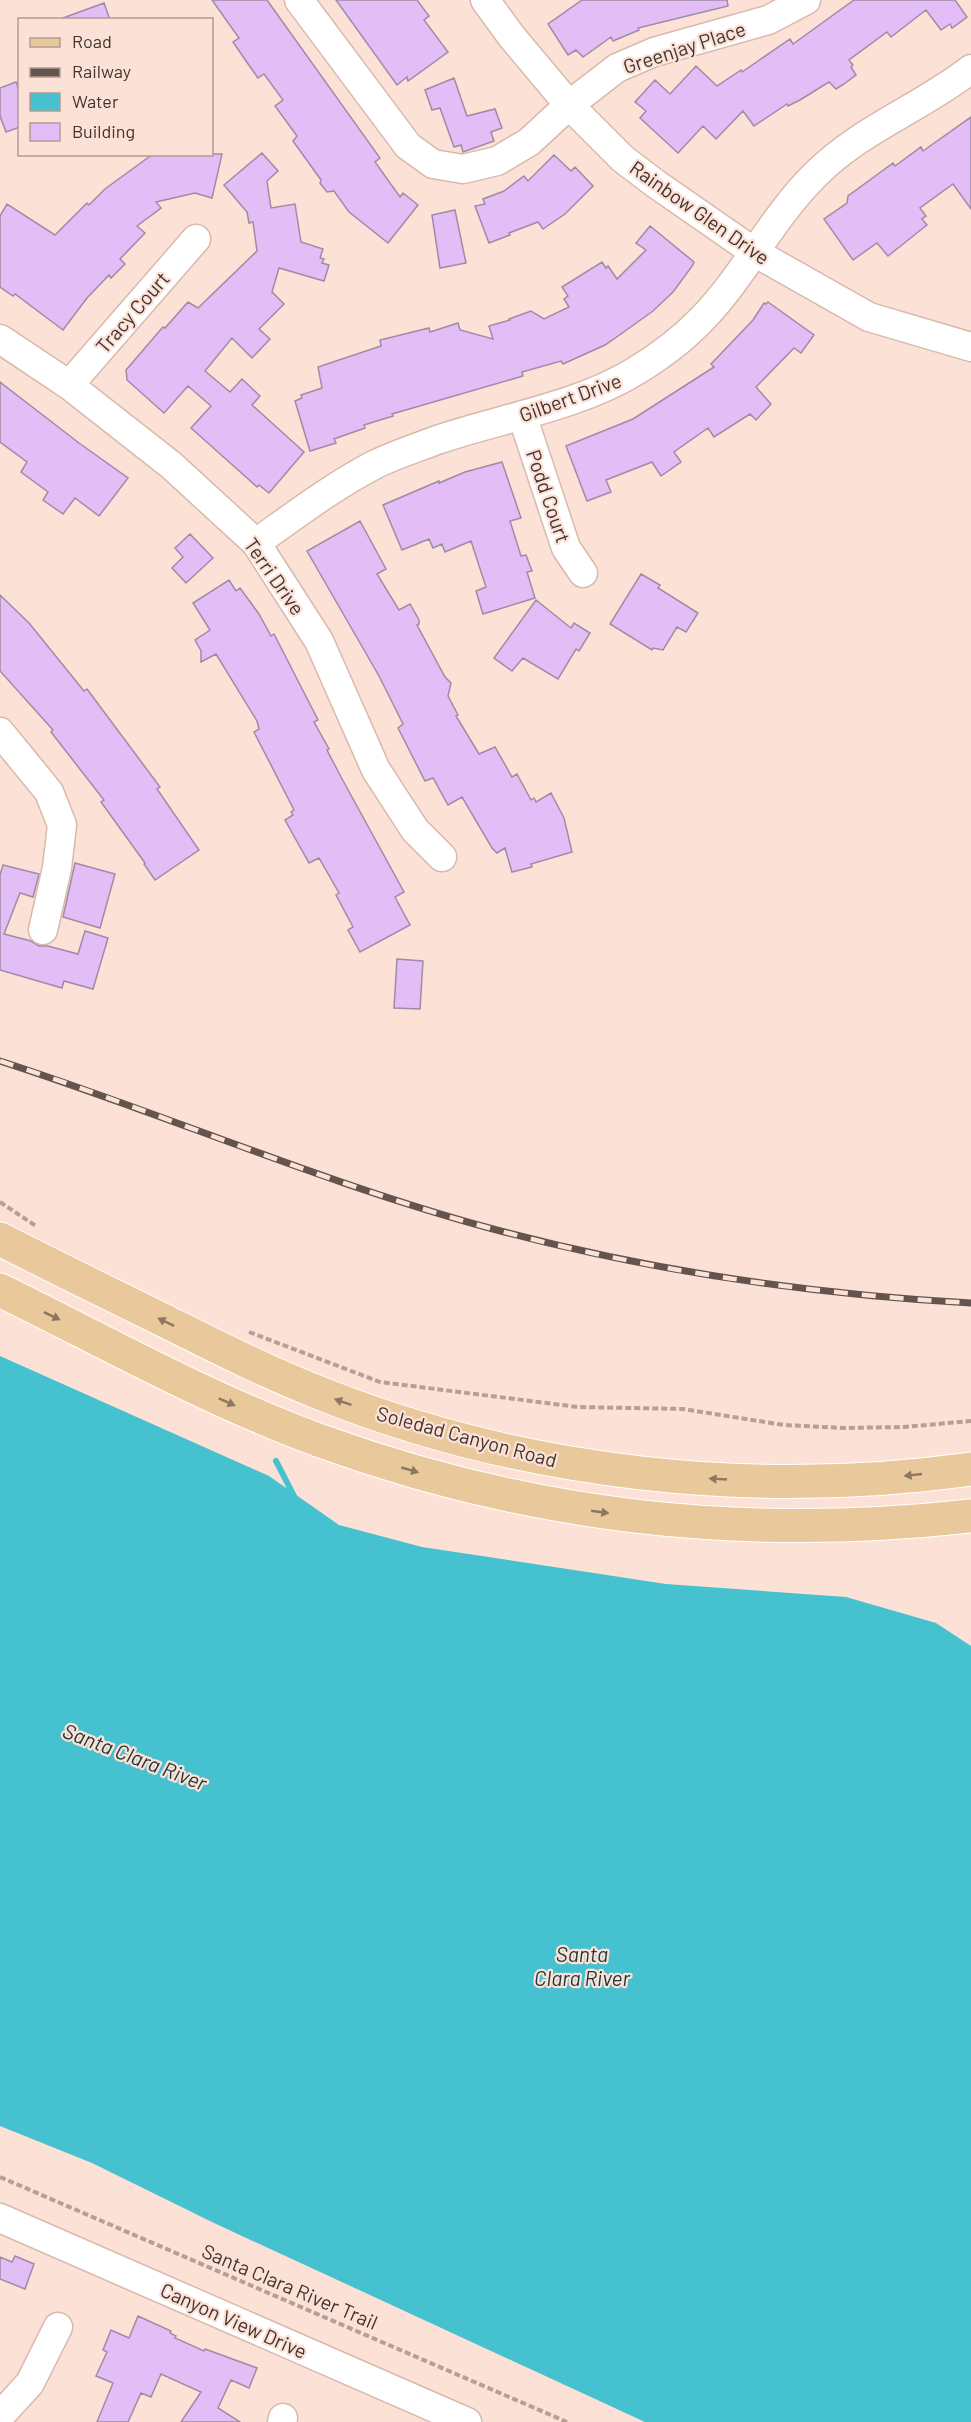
<svg xmlns="http://www.w3.org/2000/svg" width="971" height="2422" font-family="Barlow,sans-serif">
<style>
.water{fill:#46c1cf}
.lines{fill:none;stroke-linecap:round;stroke-linejoin:round}
.stream{stroke:#46c1cf;stroke-width:6}
.building{fill:#e2bdf6;stroke:#9d8ca5;stroke-width:1.5}
.minor-casing{stroke:#d9b9ac;stroke-width:31}
.major-casing{stroke:#fff;stroke-width:35}
.path{stroke:#b59f97;stroke-width:4;stroke-dasharray:6 3;stroke-linecap:butt}
.minor{stroke:#fff;stroke-width:28}
.major{stroke:#e9c99b;stroke-width:33}
.rail-casing{stroke:#63544e;stroke-width:7}
.rail{stroke:#fce1d7;stroke-width:4.5;stroke-dasharray:14;stroke-linecap:butt}
.oneway{fill:#8d7760}
.labels{text-anchor:middle;dominant-baseline:central;stroke-width:4.5;stroke-linejoin:round;paint-order:stroke}
.street-label{font-size:20px;fill:#41342f;stroke:#fce1d7}
.water-label{font-size:21px;font-style:italic;fill:#1f3537;stroke:#fce1d7}
</style>
<rect width="100%" height="100%" fill="#fce1d7"/>
<path class="water" d="M 0,1356 L 269,1476 L 339,1525 L 422,1547 L 666,1584 L 846,1597 L 936,1623 L 971,1646 L 971,2422 L 645,2422 L 214,2223 L 92,2163 L 0,2126 Z"/>
<g class="lines">
<path class="stream" d="M 276,1461 L 295,1498"/>
</g>
<path class="building" d="M 212,0 L 267,0 L 380,158 L 375,162 L 400,197 L 403,193 L 418,205 L 388,243 L 349,212 L 334,191 L 327,192 L 320,183 L 321,180 L 293,141 L 297,136 L 275,106 L 283,100 L 264,74 L 258,78 L 246,61 L 233,42 L 239,38 Z
M 336,0 L 417,0 L 429,16 L 424,20 L 448,52 L 408,81 L 407,77 L 397,85 Z
M 582,0 L 727,0 L 728,6 L 638,28 L 639,30 L 613,41 L 611,37 L 583,57 L 576,50 L 568,55 L 548,24 Z
M 854,0 L 955,0 L 967,17 L 952,28 L 950,24 L 941,30 L 926,10 L 891,37 L 887,32 L 849,60 L 853,65 L 851,67 L 856,75 L 844,84 L 836,89 L 829,82 L 800,100 L 788,106 L 787,104 L 754,126 L 743,111 L 716,139 L 703,126 L 678,153 L 640,118 L 646,111 L 635,102 L 655,80 L 670,94 L 696,66 L 717,86 L 741,70 L 742,72 L 790,39 L 793,44 Z
M 104,3 L 110,20 L 64,20 L 63,18 Z
M 454,78 L 467,116 L 495,109 L 502,128 L 491,132 L 494,141 L 463,152 L 461,145 L 454,147 L 440,108 L 432,110 L 425,90 Z
M 16,82 L 20,92 L 20,127 L 6,132 L 0,116 L 0,88 Z
M 971,117 L 971,209 L 953,184 L 920,208 L 926,216 L 922,219 L 927,225 L 888,256 L 877,243 L 853,260 L 824,219 L 847,203 L 848,196 L 893,163 L 895,166 L 921,147 L 923,151 Z
M 262,153 L 278,171 L 267,181 L 271,208 L 295,204 L 301,242 L 323,249 L 320,258 L 324,259 L 322,263 L 329,265 L 324,281 L 279,268 L 272,292 L 284,304 L 259,329 L 270,339 L 252,358 L 232,338 L 205,371 L 230,392 L 242,379 L 260,396 L 252,405 L 304,452 L 269,493 L 259,485 L 257,487 L 191,428 L 211,406 L 188,386 L 164,413 L 127,380 L 126,370 L 163,327 L 165,328 L 188,302 L 198,308 L 257,251 L 253,222 L 249,223 L 247,212 L 224,185 Z
M 153,154 L 222,154 L 212,198 L 195,193 L 156,202 L 161,208 L 137,226 L 145,233 L 120,259 L 125,264 L 111,278 L 109,275 L 87,298 L 63,330 L 15,294 L 13,296 L 0,287 L 0,216 L 7,204 L 55,235 L 87,203 L 89,205 L 105,189 Z
M 554,155 L 571,171 L 575,167 L 593,186 L 565,214 L 543,229 L 538,222 L 509,233 L 510,235 L 489,243 L 475,206 L 485,204 L 483,199 L 504,191 L 524,176 L 528,181 Z
M 455,210 L 466,263 L 440,268 L 432,215 Z
M 650,226 L 694,262 L 693,265 L 673,292 L 653,311 L 621,334 L 605,345 L 563,364 L 561,361 L 522,372 L 523,376 L 392,414 L 393,416 L 364,425 L 365,428 L 334,439 L 336,443 L 310,451 L 295,401 L 302,398 L 301,395 L 322,388 L 318,367 L 381,346 L 380,340 L 429,328 L 430,332 L 458,323 L 460,330 L 493,339 L 489,326 L 510,320 L 509,319 L 531,311 L 544,319 L 569,307 L 564,299 L 568,296 L 562,287 L 602,262 L 606,268 L 608,266 L 617,279 L 646,250 L 636,243 Z
M 768,302 L 814,335 L 801,353 L 794,348 L 756,387 L 771,404 L 756,420 L 750,414 L 714,437 L 708,428 L 674,452 L 681,462 L 661,476 L 652,462 L 606,480 L 611,492 L 587,501 L 566,446 L 633,419 L 714,367 L 711,364 L 753,320 L 764,303 L 766,304 Z
M 0,382 L 79,443 L 128,478 L 99,516 L 75,498 L 63,514 L 43,500 L 48,492 L 21,472 L 27,462 L 0,442 Z
M 502,462 L 521,518 L 510,521 L 521,556 L 526,555 L 532,571 L 527,572 L 535,598 L 483,614 L 476,591 L 486,587 L 471,541 L 445,552 L 442,544 L 433,548 L 429,539 L 402,550 L 383,505 L 439,481 L 439,483 L 465,472 Z
M 360,521 L 386,569 L 377,574 L 399,610 L 410,604 L 419,620 L 419,624 L 417,625 L 445,677 L 451,683 L 448,696 L 458,715 L 456,716 L 479,754 L 495,747 L 512,777 L 517,774 L 531,800 L 534,798 L 536,802 L 551,793 L 564,818 L 572,852 L 531,864 L 532,867 L 512,872 L 505,848 L 497,853 L 492,848 L 462,797 L 448,805 L 433,778 L 425,781 L 398,728 L 403,724 L 379,676 L 307,551 Z
M 190,534 L 213,558 L 186,583 L 172,568 L 183,557 L 175,548 Z
M 641,574 L 660,585 L 658,588 L 698,613 L 686,632 L 677,627 L 663,650 L 653,648 L 652,650 L 610,624 Z
M 229,580 L 236,591 L 240,588 L 259,614 L 271,636 L 274,634 L 318,720 L 314,722 L 329,749 L 327,750 L 341,777 L 404,892 L 395,897 L 410,925 L 360,952 L 348,930 L 353,927 L 336,895 L 339,893 L 319,858 L 309,863 L 285,820 L 293,815 L 291,812 L 294,810 L 254,732 L 259,729 L 257,721 L 216,654 L 201,662 L 201,651 L 195,640 L 210,630 L 193,603 Z
M 0,595 L 29,623 L 84,691 L 87,689 L 160,787 L 157,789 L 199,850 L 155,880 L 144,864 L 145,863 L 101,802 L 104,800 L 51,732 L 53,730 L 0,671 Z
M 536,600 L 571,628 L 574,623 L 590,633 L 579,651 L 576,649 L 558,679 L 523,658 L 512,671 L 494,658 Z
M 75,863 L 115,874 L 100,928 L 63,917 Z
M 3,865 L 39,874 L 33,897 L 20,893 L 4,934 L 31,941 L 39,946 L 48,946 L 78,954 L 85,931 L 108,938 L 93,989 L 64,981 L 62,988 L 0,970 L 0,875 Z
M 397,959 L 423,961 L 420,1009 L 394,1008 Z
M 15,2256 L 34,2264 L 25,2289 L 0,2279 L 0,2257 L 12,2262 Z
M 138,2316 L 171,2331 L 170,2333 L 176,2336 L 175,2338 L 204,2351 L 205,2349 L 257,2368 L 249,2388 L 231,2380 L 218,2408 L 240,2422 L 181,2422 L 201,2392 L 161,2374 L 151,2397 L 141,2393 L 128,2422 L 97,2422 L 113,2383 L 96,2376 L 107,2352 L 103,2350 L 111,2330 L 129,2338 Z"/>
<g class="lines">
<defs>
<path id="minor" d="M 299,0 L 408,146 L 433,164 L 463,169 L 497,161 L 529,142 L 569,105 L 617,68 L 654,52 L 768,20 L 806,0
M 485,0 L 512,37 L 569,105 L 623,159 L 656,184 L 754,252 L 869,317 L 971,347
M 0,339 L 69,385 L 171,465 L 256,543 L 319,641 L 376,770 L 415,830 L 442,857
M 69,385 L 196,239
M 522,415 L 566,548 L 583,573
M 256,543 C 294,516 332,487 374,465 C 394,455 416,448 437,440 C 501,418 576,407 634,372 C 659,357 682,340 702,319 C 744,276 771,219 814,176 C 859,130 921,108 971,69
M 0,732 L 49,792 L 62,825 L 57,868 L 43,930
M 0,2218 L 467,2422
M 0,2416 L 30,2383 L 58,2327
M 282,2422 L 283,2418"/>
<path id="major" d="M 0,1239 C 55,1267 110,1294 165,1321 C 217,1347 268,1373 322,1394 C 526,1475 755,1499 971,1469
M 0,1290 C 104,1341 209,1400 318,1440 C 532,1518 745,1541 971,1516"/>
</defs>
<use href="#minor" class="minor-casing"/>
<use href="#major" class="major-casing"/>
<path class="path" d="M 0,1202 L 36,1226
M 249,1332 L 380,1382 L 578,1407 L 683,1409 L 784,1425 L 844,1428 L 904,1427 L 971,1421
M 0,2177 L 567,2422"/>
<use href="#minor" class="minor"/>
<use href="#major" class="major"/>
<defs>
<path id="rail" d="M 0,1061 C 165,1114 325,1184 493,1229 C 650,1271 809,1294 971,1303"/>
</defs>
<use href="#rail" class="rail-casing"/>
<use href="#rail" class="rail"/>
</g>
<defs><path id="oneway-solid" d="M-6-.8H1V-3.2L6.5 0L1 3.2V.8H-6Z" transform="scale(1.5)"/></defs>
<g class="oneway">
<use href="#oneway-solid" transform="translate(52 1316) rotate(26)"/>
<use href="#oneway-solid" transform="translate(166 1322) rotate(-154)"/>
<use href="#oneway-solid" transform="translate(227 1402) rotate(24)"/>
<use href="#oneway-solid" transform="translate(343 1402) rotate(-161)"/>
<use href="#oneway-solid" transform="translate(410 1470) rotate(16)"/>
<use href="#oneway-solid" transform="translate(913 1475) rotate(174)"/>
<use href="#oneway-solid" transform="translate(718 1479) rotate(-177)"/>
<use href="#oneway-solid" transform="translate(600 1512) rotate(8)"/>
</g>
<g class="labels">
<g class="street-label">
<text transform="translate(684 47) rotate(-18)">Greenjay Place</text>
<text transform="translate(700 212) rotate(35)">Rainbow Glen Drive</text>
<text transform="translate(132 312) rotate(-49)">Tracy Court</text>
<text transform="translate(570 397) rotate(-20)">Gilbert Drive</text>
<text transform="translate(549 496) rotate(71)">Podd Court</text>
<text transform="translate(275 576) rotate(55)">Terri Drive</text>
<text transform="translate(467 1436) rotate(15)">Soledad Canyon Road</text>
<text transform="translate(290 2286) rotate(23)">Santa Clara River Trail</text>
<text transform="translate(234 2320) rotate(24)">Canyon View Drive</text>
</g>
<g class="water-label">
<text transform="translate(135 1756) rotate(21)">Santa Clara River</text>
<text x="582" y="1953">Santa<tspan x="582" dy="24">Clara River</tspan></text>
</g>
</g>
<rect x="18" y="18" width="195" height="138" fill="#fce1d7" stroke="#b19c94" stroke-width="1.5"/>
<rect x="30" y="38" width="30" height="9" fill="#e9c99b" stroke="#b19c94" stroke-width="1.5"/>
<text x="72" y="48" font-size="18" fill="#41342f">Road</text>
<rect x="30" y="68" width="30" height="9" fill="#63544e" stroke="#b19c94" stroke-width="1.5"/>
<text x="72" y="78" font-size="18" fill="#41342f">Railway</text>
<rect x="30" y="93" width="30" height="18" fill="#46c1cf" stroke="#b19c94" stroke-width="1.5"/>
<text x="72" y="108" font-size="18" fill="#41342f">Water</text>
<rect x="30" y="123" width="30" height="18" fill="#e2bdf6" stroke="#b19c94" stroke-width="1.5"/>
<text x="72" y="138" font-size="18" fill="#41342f">Building</text>
</svg>
